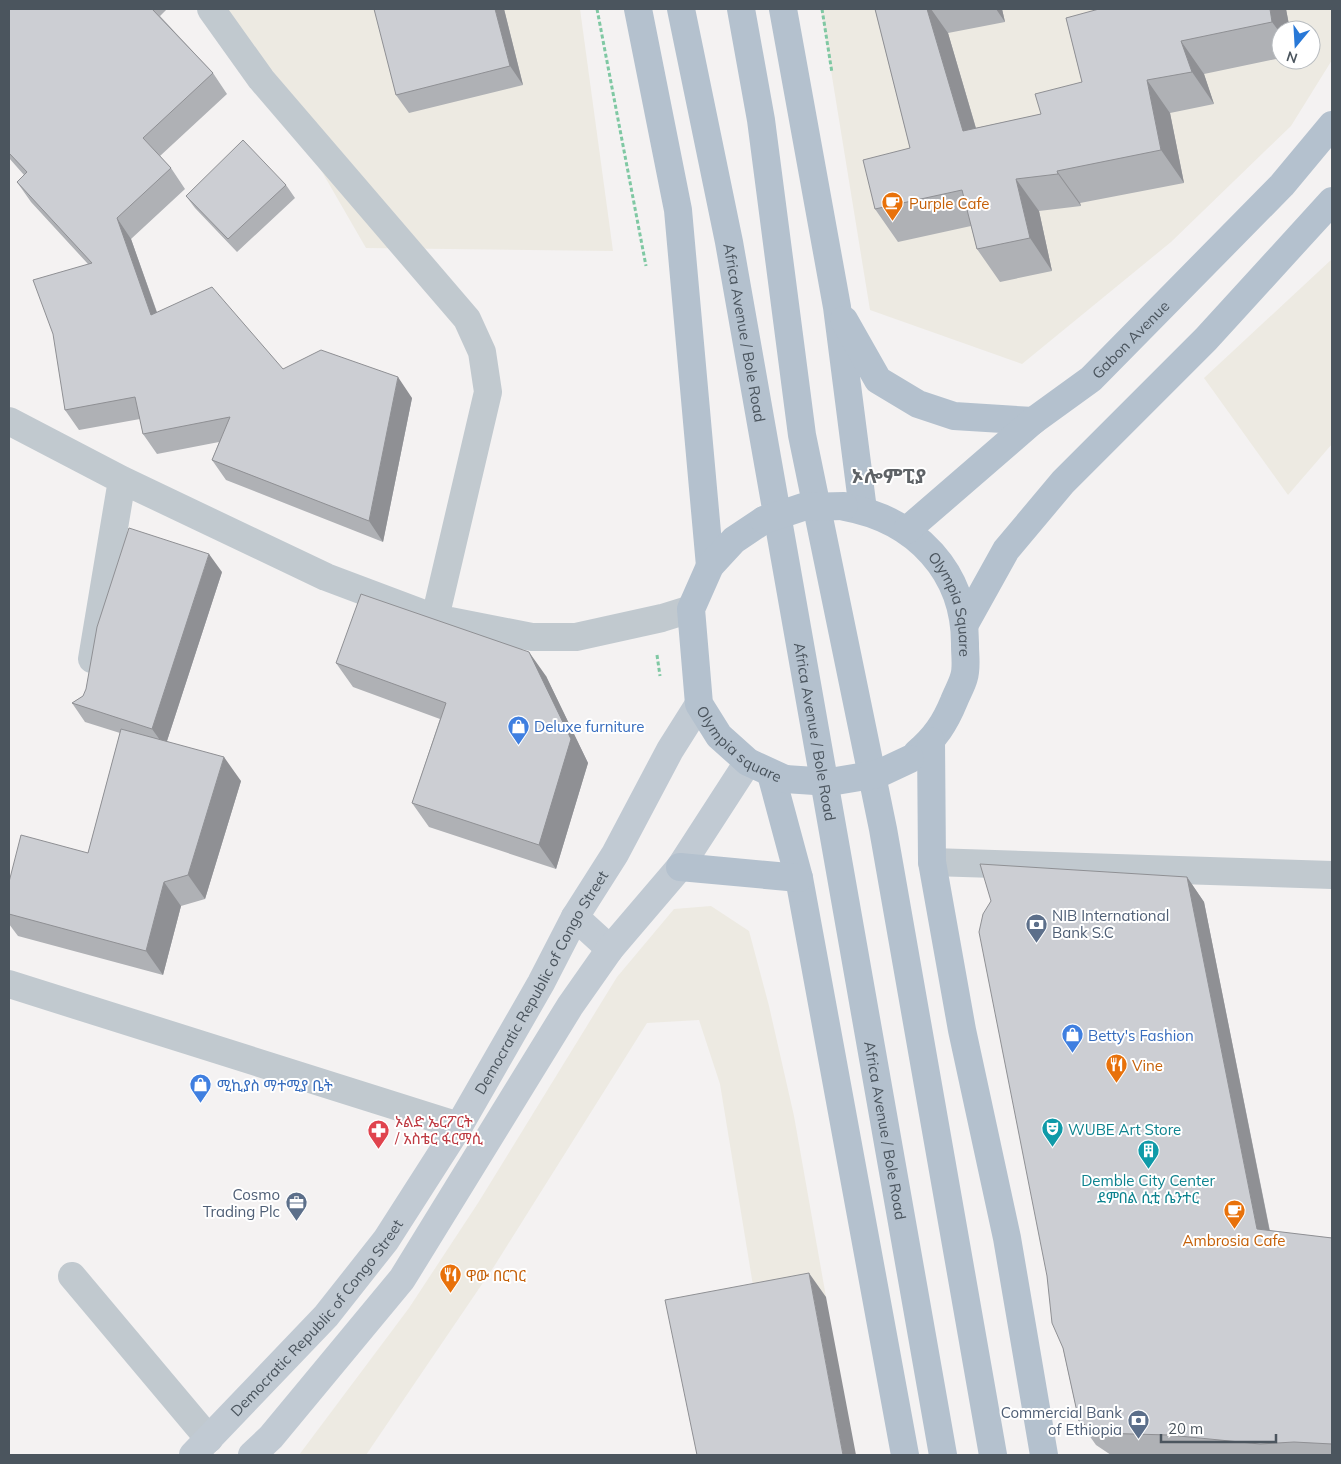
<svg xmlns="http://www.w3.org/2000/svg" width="1341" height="1464" font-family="Mulish,'Noto Sans Ethiopic',sans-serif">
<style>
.commercial{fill:#edeae2;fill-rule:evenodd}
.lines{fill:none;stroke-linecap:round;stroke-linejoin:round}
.path{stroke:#7fc8a3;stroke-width:3;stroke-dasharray:4 2.5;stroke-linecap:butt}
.minor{stroke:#c1c9cf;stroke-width:28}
.secondary{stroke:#c1cad3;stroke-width:28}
.primary{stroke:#b4c1ce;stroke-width:28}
.primary-bridge{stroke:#b4c1ce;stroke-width:28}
.wall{fill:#afb1b5}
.shaded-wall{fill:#8f9094}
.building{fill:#ccced3;stroke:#8f9094}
.labels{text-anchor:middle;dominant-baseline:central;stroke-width:4;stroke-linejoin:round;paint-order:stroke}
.food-label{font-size:15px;fill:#c56008;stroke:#fff;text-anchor:start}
.street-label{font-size:15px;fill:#4b555e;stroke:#fff}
.shop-label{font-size:15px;fill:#366cbe;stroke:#fff;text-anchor:start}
.service-label{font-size:15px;fill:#4e5e75;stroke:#fff;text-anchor:end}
.health-label{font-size:15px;fill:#be3a42;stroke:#fff;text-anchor:start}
.culture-label{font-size:15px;fill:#0d838f;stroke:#fff;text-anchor:start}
.district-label{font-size:20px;font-weight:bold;fill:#5e6266;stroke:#fff}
</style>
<rect width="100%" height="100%" fill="#f4f2f2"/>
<path class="commercial" d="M 228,9 L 580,9 L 613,251 L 366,248 Z
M 821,9 L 1332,9 L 1332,60 L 1291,126 L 1171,242 L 1022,364 L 870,310 ZM 1281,30 L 1311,30 L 1311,60 L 1281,60 Z
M 1332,259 L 1332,444 L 1288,495 L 1204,378 Z
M 711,906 L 749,931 L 769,1006 L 794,1116 L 826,1297 L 757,1310 L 720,1084 L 699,1020 L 647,1023 L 495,1265 L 366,1455 L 299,1455 L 409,1308 L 478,1203 L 617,977 L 674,909 Z"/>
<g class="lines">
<path class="path" d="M 597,9 L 646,266
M 822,9 L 832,73
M 657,655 L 660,676"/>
<path class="minor" d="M 211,9 L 261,79 L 467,319 L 482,352 L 488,392 L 435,618
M 9,421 L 122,480 L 326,577 L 435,618 L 532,637 L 576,637 L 662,618 L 691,609
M 92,659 L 122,480
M 932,862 L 1332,875
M 9,984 L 459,1126
M 72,1276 L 209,1439"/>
<g class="secondary">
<path d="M 575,917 L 610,949"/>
<path id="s1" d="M 193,1455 L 326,1316 L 386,1240 L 459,1126 L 541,983 L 575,917 L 615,854 L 670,750 L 699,704"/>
<path d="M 252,1455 L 271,1437 L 402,1279 L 570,1006 L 610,949 L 680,867 L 748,762"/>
</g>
<g class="primary">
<path d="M 638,9 L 678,210 L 710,566"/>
<path id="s2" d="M 681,9 L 729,242 L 943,1455"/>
<path d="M 741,9 L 761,120 L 802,435 L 883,829 L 993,1455"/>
<path d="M 783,9 L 837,307 L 863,510"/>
<path d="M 844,320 L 878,380 L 918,404 L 954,416 L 1033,421"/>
<path id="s3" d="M 845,507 C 916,520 966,572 965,646 C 965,655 967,668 964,677 C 962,685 957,693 954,701 C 945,723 935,738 917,753"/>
<path id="s4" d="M 764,520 L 734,540 L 710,566 L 691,609 L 699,704 L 719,736 L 748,762 L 785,779"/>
<path id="s5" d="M 907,530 L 1033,421 L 1091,379 L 1282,185 L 1332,125"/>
<path d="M 966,622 L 1006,550 L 1063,482 L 1206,339 L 1332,201"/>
<path d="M 931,741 L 932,862 L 962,1030 L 1007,1238 L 1044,1455"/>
<path d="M 771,774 L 799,878 L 905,1455"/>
<path d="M 680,867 L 799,878"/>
</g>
<path class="primary-bridge" d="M 764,520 L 803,507 L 844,506
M 785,779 L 830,782 L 878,774 L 910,759"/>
</g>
<path class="wall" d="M 9,9 L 167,9 L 160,16 L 213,73 L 227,94 L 160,156 L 171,168 L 185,189 L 131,239 L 157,312 L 283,369 L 412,398 L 383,542 L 226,480 L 212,460 L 219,442 L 157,454 L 143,434 L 140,419 L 79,430 L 65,410 L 88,264 L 31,202 L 17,182 L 24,175 L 9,158 Z
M 504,9 L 523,85 L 409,113 L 396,95 Z
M 875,9 L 1002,9 L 1005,22 L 948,33 L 976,128 L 1041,114 L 1082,82 L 1066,18 L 1286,9 L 1290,30 L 1281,30 L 1281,58 L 1204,74 L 1214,104 L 1170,113 L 1184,183 L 1080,203 L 1081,206 L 1039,211 L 1052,271 L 1000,282 L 977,249 L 971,226 L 898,242 L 875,209 L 910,148 Z
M 286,185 L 295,198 L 237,252 L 195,208 L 186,196 Z
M 222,572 L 167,741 L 241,781 L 205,899 L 181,906 L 163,975 L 18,936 L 9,924 L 9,914 L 88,853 L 120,733 L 85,722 L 72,703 L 83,696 Z
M 336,663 L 546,676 L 588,763 L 556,869 L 429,827 L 412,803 L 440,719 L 353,687 Z
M 1187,877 L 1204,902 L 1270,1231 L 1332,1238 L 1332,1455 L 1111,1455 L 1096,1445 L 1079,1421 L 1047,1276 Z"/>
<path class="shaded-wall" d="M 495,9 L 504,9 L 523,85 L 510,66 Z
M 927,9 L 931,9 L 948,33 L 986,163 L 963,131 Z
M 996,9 L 1002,9 L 1005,22 Z
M 1270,9 L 1286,9 L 1290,30 L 1281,30 L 1281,34 L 1272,22 Z
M 1181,41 L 1204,74 L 1214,104 L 1192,72 Z
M 1147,80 L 1170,113 L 1184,183 L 1161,150 Z
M 1057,171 L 1080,203 L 1081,206 L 1058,174 Z
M 1016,179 L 1039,211 L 1052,271 L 1030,238 Z
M 117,218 L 131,239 L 165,336 L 151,315 Z
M 398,377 L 412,398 L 383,542 L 369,521 Z
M 209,554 L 222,572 L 165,747 L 152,729 Z
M 529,652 L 546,676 L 588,763 L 556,869 L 539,845 Z
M 224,757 L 241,781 L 205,899 L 188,875 Z
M 1187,877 L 1204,902 L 1274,1253 L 1257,1229 Z
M 164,882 L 181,906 L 163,975 L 146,951 Z
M 809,1273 L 826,1297 L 856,1455 L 843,1455 Z"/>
<path class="building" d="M 9,9 L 152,9 L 213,73 L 143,138 L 171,168 L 117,218 L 151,315 L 212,287 L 283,369 L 321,350 L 398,377 L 369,521 L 212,460 L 230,417 L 143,434 L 135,397 L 65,410 L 53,334 L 33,280 L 92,263 L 17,182 L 27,172 L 9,153 Z
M 374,9 L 495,9 L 510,66 L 396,95 Z
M 875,9 L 927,9 L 963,131 L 1041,114 L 1035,94 L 1082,82 L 1066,18 L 1099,9 L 1270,9 L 1272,22 L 1181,41 L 1192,72 L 1147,80 L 1161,150 L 1057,171 L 1058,174 L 1016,179 L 1030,238 L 977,249 L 962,190 L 875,209 L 863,160 L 910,148 Z
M 243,140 L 286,185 L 228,239 L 186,196 Z
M 129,528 L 209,554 L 152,729 L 72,703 L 83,696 L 86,689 L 97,627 Z
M 361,594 L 529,652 L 571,739 L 539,845 L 412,803 L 446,703 L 336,663 Z
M 121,729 L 224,757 L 188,875 L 164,882 L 146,951 L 9,914 L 9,882 L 21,835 L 88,853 Z
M 980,864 L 1187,877 L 1257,1229 L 1332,1238 L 1332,1444 L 1294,1442 L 1260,1444 L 1169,1435 L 1097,1433 L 1079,1421 L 1063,1348 L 1052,1323 L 1047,1276 L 979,932 L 983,914 L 991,901 Z
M 809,1273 L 843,1455 L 697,1455 L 665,1300 Z"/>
<defs>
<symbol id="cafe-pin" viewBox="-11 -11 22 30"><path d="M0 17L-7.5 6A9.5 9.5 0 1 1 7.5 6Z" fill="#e8710a" stroke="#fff"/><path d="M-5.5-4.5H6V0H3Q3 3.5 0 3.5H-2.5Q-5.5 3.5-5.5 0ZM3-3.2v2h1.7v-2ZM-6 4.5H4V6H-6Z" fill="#fff"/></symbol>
<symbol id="shop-pin" viewBox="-11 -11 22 30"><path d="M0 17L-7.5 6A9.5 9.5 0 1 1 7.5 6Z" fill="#3f7fe0" stroke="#fff"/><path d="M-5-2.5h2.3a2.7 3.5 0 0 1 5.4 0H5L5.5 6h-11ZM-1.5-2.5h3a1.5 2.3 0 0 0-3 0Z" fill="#fff"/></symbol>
<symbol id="bank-pin" viewBox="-11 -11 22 30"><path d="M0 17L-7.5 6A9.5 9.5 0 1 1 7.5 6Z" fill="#5c6f8a" stroke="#fff"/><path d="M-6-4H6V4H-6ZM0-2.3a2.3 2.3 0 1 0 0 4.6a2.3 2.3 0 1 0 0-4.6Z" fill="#fff"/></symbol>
<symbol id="restaurant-pin" viewBox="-11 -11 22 30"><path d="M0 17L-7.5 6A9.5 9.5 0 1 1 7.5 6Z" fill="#e8710a" stroke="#fff"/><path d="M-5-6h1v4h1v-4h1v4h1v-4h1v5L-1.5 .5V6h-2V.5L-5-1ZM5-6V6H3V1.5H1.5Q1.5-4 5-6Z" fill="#fff"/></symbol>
<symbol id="theatre-pin" viewBox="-11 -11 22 30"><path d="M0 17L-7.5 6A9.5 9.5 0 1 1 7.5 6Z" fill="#0f9aa8" stroke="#fff"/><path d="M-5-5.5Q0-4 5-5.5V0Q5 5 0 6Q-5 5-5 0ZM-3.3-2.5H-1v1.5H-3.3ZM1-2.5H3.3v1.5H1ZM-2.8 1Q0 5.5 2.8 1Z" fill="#fff"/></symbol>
<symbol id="pharmacy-pin" viewBox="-11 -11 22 30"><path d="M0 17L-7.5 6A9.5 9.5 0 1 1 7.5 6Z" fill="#e0444e" stroke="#fff"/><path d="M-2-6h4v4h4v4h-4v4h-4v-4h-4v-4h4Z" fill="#fff"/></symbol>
<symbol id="building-pin" viewBox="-11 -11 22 30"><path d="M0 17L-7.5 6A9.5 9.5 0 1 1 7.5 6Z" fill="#0f9aa8" stroke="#fff"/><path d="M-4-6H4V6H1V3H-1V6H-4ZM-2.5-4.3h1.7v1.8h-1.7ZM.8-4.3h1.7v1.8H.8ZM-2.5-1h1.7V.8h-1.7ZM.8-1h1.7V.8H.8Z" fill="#fff"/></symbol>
<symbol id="office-pin" viewBox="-11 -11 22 30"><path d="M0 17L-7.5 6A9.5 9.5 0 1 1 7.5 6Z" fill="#5c6f8a" stroke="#fff"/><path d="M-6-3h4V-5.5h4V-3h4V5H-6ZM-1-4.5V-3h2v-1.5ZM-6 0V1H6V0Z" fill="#fff"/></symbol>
</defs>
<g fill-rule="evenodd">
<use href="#cafe-pin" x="880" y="190" width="25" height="34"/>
<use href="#shop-pin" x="506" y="714" width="25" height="34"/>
<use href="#bank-pin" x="1024" y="912" width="25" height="34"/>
<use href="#shop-pin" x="1060" y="1022" width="25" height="34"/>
<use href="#restaurant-pin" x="1104" y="1052" width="25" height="34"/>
<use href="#shop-pin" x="188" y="1072" width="25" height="34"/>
<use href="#theatre-pin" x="1040" y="1116" width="25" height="34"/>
<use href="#pharmacy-pin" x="366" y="1118" width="25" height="34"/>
<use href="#building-pin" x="1136" y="1138" width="25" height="34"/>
<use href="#office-pin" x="284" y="1190" width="25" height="34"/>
<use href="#cafe-pin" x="1222" y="1198" width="25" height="34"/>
<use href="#restaurant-pin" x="438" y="1262" width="25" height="34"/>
<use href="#bank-pin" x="1126" y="1408" width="25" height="34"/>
</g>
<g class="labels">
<g class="food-label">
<text x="909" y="203">Purple Cafe</text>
<text x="1132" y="1065">Vine</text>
<text x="1234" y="1240" text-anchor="middle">Ambrosia Cafe</text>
<text x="466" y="1275">ዋው በርገር</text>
</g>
<g class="street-label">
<text stroke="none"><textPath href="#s2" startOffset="330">Africa Avenue / Bole Road</textPath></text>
<text stroke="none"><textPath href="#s5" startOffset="294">Gabon Avenue</textPath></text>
<text stroke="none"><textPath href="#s3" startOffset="156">Olympia Square</textPath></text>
<text stroke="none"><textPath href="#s2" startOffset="735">Africa Avenue / Bole Road</textPath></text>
<text stroke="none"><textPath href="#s4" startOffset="272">Olympia square</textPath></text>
<text stroke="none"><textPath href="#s1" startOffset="590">Democratic Republic of Congo Street</textPath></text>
<text stroke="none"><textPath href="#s2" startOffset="1140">Africa Avenue / Bole Road</textPath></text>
<text stroke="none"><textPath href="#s1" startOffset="185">Democratic Republic of Congo Street</textPath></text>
</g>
<g class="shop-label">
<text x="534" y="726">Deluxe furniture</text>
<text x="1088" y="1035">Betty's Fashion</text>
<text x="217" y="1085">ሚኪያስ ማተሚያ ቤት</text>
</g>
<g class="service-label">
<text x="1052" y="915" text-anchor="start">NIB International<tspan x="1052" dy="17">Bank S.C</tspan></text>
<text x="280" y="1194">Cosmo<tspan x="280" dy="17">Trading Plc</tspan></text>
<text x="1122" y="1412">Commercial Bank<tspan x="1122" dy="17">of Ethiopia</tspan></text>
</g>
<g class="health-label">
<text x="395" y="1121">ኦልድ ኤርፖርት<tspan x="395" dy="17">/ አስቴር ፋርማሲ</tspan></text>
</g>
<g class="culture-label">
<text x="1068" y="1129">WUBE Art Store</text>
<text x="1148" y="1180" text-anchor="middle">Demble City Center<tspan x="1148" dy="17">ደምበል ሲቲ ሴንተር</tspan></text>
</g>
<g class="district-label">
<text x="889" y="475">ኦሎምፒያ</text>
</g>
</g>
<rect width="1341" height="1464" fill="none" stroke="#4b555e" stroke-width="20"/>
<g transform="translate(1296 45) rotate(198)"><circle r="24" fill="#ffffff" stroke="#b7bbbf"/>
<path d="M0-4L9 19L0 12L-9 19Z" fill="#2878d7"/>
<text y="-8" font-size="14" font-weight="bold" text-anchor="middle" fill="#4b555e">N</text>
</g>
<path d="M1161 1434v8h115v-8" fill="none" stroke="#4b555e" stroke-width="2.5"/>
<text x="1168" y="1434" font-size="15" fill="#4b555e" stroke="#ffffff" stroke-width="4" paint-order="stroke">20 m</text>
</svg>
